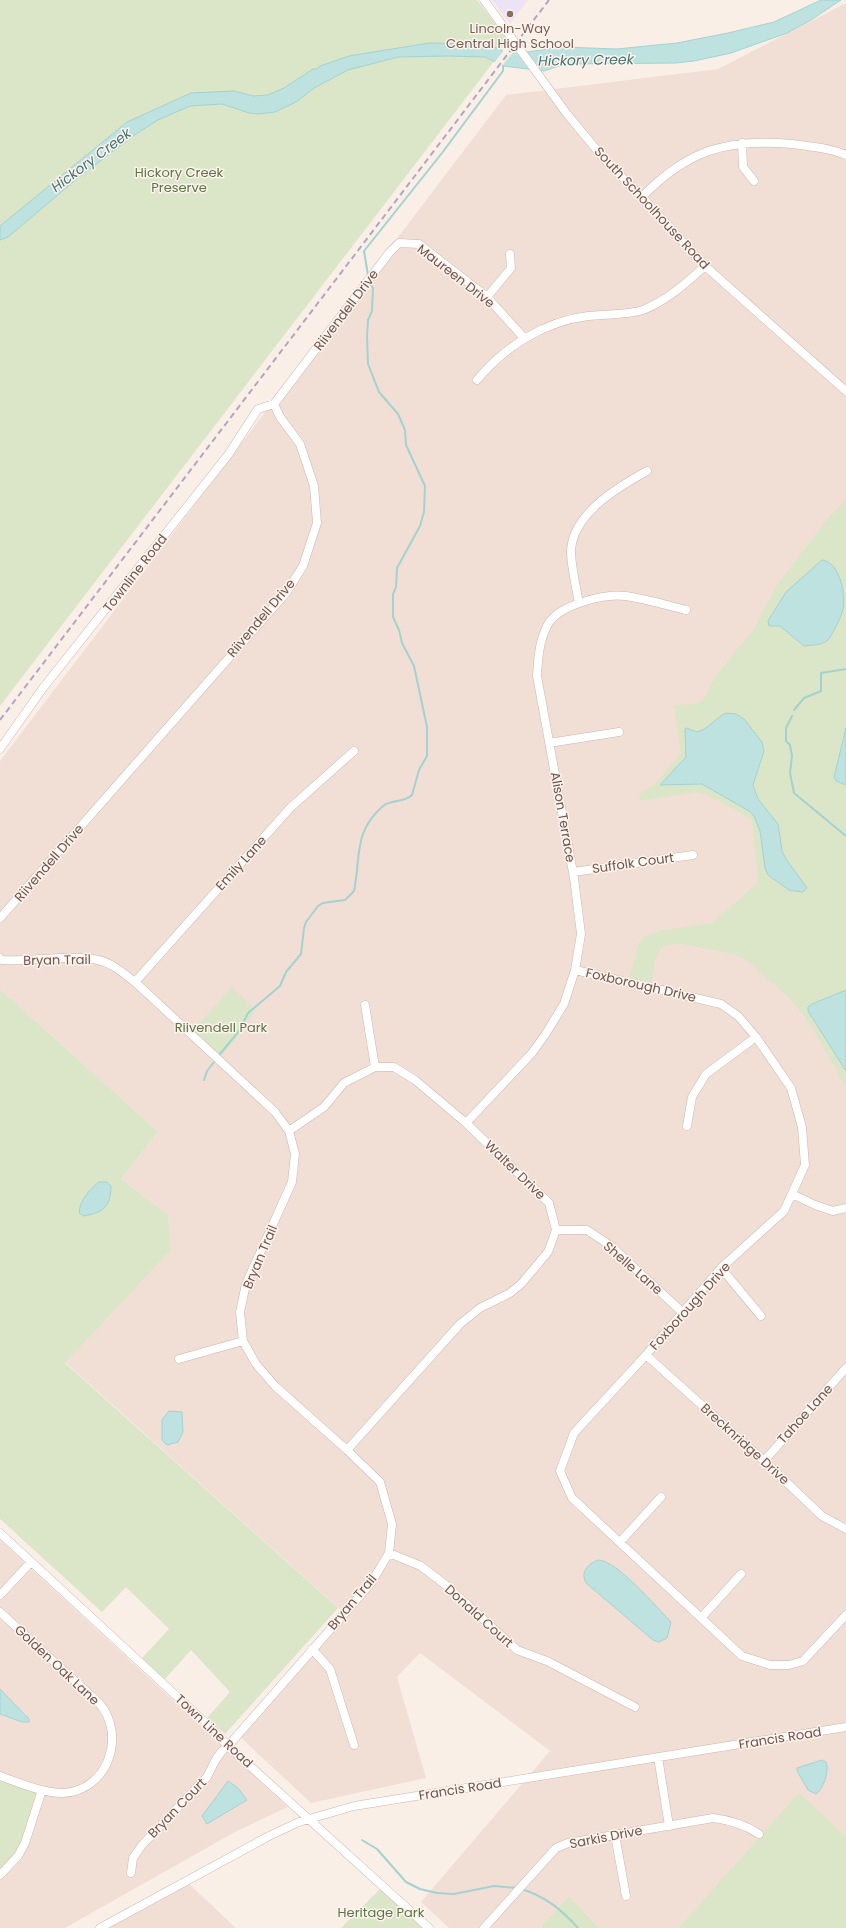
<svg xmlns="http://www.w3.org/2000/svg" width="846" height="1928" font-family="Poppins,sans-serif">
<style>
.residential{fill:#f1dfd6}
.education{fill:#ece3f6}
.green{fill:#dae6c7}
.water{fill:#bde2e0;stroke:#a4d2d1}
.pier{fill:#faefe7}
.lines{fill:none;stroke-linecap:round;stroke-linejoin:round}
.stream{stroke:#a4d2d1;stroke-width:2}
.minor-casing{stroke:#cbb6ae;stroke-width:9}
.minor{stroke:#fff;stroke-width:8}
.rail{stroke:#b0a6c3;stroke-width:2;stroke-dasharray:6 4;stroke-linecap:butt}
.education-dot{fill:#8d6e63;stroke:#fdf3ed;stroke-width:1.5}
.labels{text-anchor:middle;dominant-baseline:central;stroke-width:3;stroke-linejoin:round;paint-order:stroke}
.education-label{font-size:13px;fill:#785e54;stroke:#fdf3ed}
.park-label{font-size:13px;fill:#5e7647;stroke:#fdf3ed}
.street-label{font-size:13px;fill:#71544e;stroke:#fdf3ed}
.water-label{font-size:14px;font-style:italic;fill:#437573;stroke:#fdf3ed}
</style>
<rect width="100%" height="100%" fill="#faefe7"/>
<path class="residential" d="M 846,3 L 846,1836 L 799,1794 L 678,1928 L 599,1928 L 569,1896 L 541,1926 L 542,1928 L 449,1928 L 421,1902 L 550,1751 L 420,1653 L 397,1677 L 426,1778 L 311,1803 L 238,1735 L 344,1613 L 65,1362 L 171,1250 L 168,1215 L 121,1179 L 158,1132 L 0,989 L 0,761 L 506,95 L 718,69 Z
M 0,1540 L 288,1807 L 235,1832 L 65,1928 L 0,1928 Z
M 187,1882 L 236,1928 L 105,1928 Z"/>
<path class="education" d="M 492,0 L 528,0 L 510,24 Z"/>
<path class="green" d="M 0,0 L 477,0 L 507,39 L 492,64 L 0,706 Z
M 846,500 L 846,1088 C 829,1057 810,1018 785,994 C 779,988 772,983 766,978 C 759,972 754,965 746,960 C 730,951 710,950 693,946 C 657,939 656,951 652,983 L 629,978 L 639,943 L 645,936 L 663,930 L 712,923 L 756,884 L 758,879 L 752,819 L 707,795 L 698,792 L 640,801 L 639,794 L 655,784 L 681,753 L 674,705 L 695,704 L 703,700 L 715,677 L 753,630 L 777,585 L 829,517 Z
M 232,987 L 256,1010 L 237,1038 L 221,1056 L 193,1030 Z
M 0,989 L 158,1132 L 121,1179 L 168,1215 L 171,1250 L 65,1363 L 338,1608 L 225,1734 L 207,1718 L 230,1692 L 191,1650 L 165,1679 L 142,1658 L 169,1629 L 126,1587 L 102,1612 L 0,1519 Z
M 0,1781 L 34,1791 L 37,1795 L 23,1839 L 16,1852 L 0,1869 Z
M 799,1793 L 846,1836 L 846,1928 L 678,1928 Z
M 380,1889 L 422,1928 L 341,1928 Z
M 569,1896 L 599,1928 L 542,1928 L 541,1926 Z"/>
<path class="water" d="M 821,0 L 841,0 L 811,20 L 787,33 L 731,53 L 694,61 L 676,63 L 565,64 L 544,71 L 503,66 L 485,57 L 448,56 L 398,57 L 348,70 L 314,88 L 296,102 L 275,112 L 258,114 L 249,113 L 222,104 L 190,106 L 158,120 L 136,134 L 79,177 L 8,237 L 0,240 L 0,226 L 127,122 L 191,93 L 234,91 L 253,96 L 268,95 L 284,88 L 313,69 L 317,69 L 320,66 L 349,56 L 429,43 L 488,44 L 505,52 L 528,52 L 561,47 L 617,49 L 677,43 L 728,33 L 774,22 Z
M 822,560 C 840,562 846,595 843,609 C 842,616 832,635 828,640 C 822,645 812,645 804,646 L 780,626 L 769,626 L 768,621 L 786,592 Z
M 726,713 L 736,714 L 744,719 L 762,742 L 764,751 L 753,785 L 758,799 L 778,824 L 782,851 L 786,859 L 807,888 L 803,892 L 789,890 L 768,875 L 765,868 L 760,831 L 754,816 L 749,811 L 702,784 L 660,785 L 686,757 L 685,729 L 687,728 L 697,732 C 709,729 715,718 726,713 Z
M 846,728 L 846,785 L 836,781 L 834,777 Z
M 846,990 L 846,1071 L 808,1011 L 808,1007 L 812,1004 Z
M 99,1182 L 107,1182 L 111,1186 C 111,1206 103,1213 84,1216 L 79,1213 C 80,1200 89,1190 99,1182 Z
M 169,1411 L 182,1412 L 183,1432 L 178,1442 L 167,1445 L 162,1440 L 162,1420 Z
M 598,1560 C 617,1560 657,1608 671,1622 L 667,1638 L 659,1642 L 653,1640 L 586,1583 C 580,1572 588,1564 598,1560 Z
M 0,1689 L 29,1719 L 29,1722 L 22,1722 L 0,1714 Z
M 822,1760 L 826,1762 C 830,1770 823,1790 816,1794 L 808,1790 L 797,1771 L 797,1768 Z
M 228,1781 L 238,1788 L 247,1800 L 207,1824 L 202,1816 Z"/>
<path class="pier" d="M 511,49 L 526,50 L 542,72 L 531,70 L 515,50 L 501,67 L 494,63 L 504,50 Z"/>
<g class="lines">
<path class="stream" d="M 368,275 L 364,251 L 442,153 L 503,71 L 503,66
M 794,710 L 804,698 L 821,691 L 821,673 L 846,669
M 792,716 L 786,728 L 786,741 L 790,745 L 792,756 L 790,773 L 794,793 L 846,836
M 220,1054 L 239,1031 L 248,1013 L 280,986 L 286,972 L 301,954 L 304,928 L 306,922 L 318,906 L 323,903 L 345,900 L 354,891 C 361,857 353,832 383,806 C 391,799 404,803 412,795 L 419,770 L 427,756 L 427,727 L 414,666 L 402,643 L 399,630 L 393,617 L 393,594 L 396,587 L 397,568 L 420,526 L 424,512 L 425,486 L 406,445 L 405,430 L 398,414 L 379,392 L 368,364 L 367,336 L 368,320 L 372,311 L 373,288 L 371,285
M 204,1080 L 207,1071 L 214,1062
M 362,1840 L 377,1849 L 406,1882 L 420,1889 L 437,1893 L 454,1894 L 494,1886 L 517,1888
M 521,1889 C 545,1896 562,1910 578,1928"/>
<defs>
<path id="minor" d="M 484,0 L 567,114 L 605,160 L 642,197 L 705,266 L 846,391
M 742,143 L 743,167 L 754,181
M 642,197 C 687,150 728,138 792,144 C 809,146 830,148 846,155
M 487,297 L 511,268 L 510,254
M 477,380 C 504,347 545,321 588,316 C 605,314 628,315 643,310 C 668,300 686,283 705,266
M 579,603 C 576,587 572,570 571,554 C 570,515 618,487 647,471
M 549,743 L 619,732
M 0,749 L 43,688 L 228,455 L 258,409 L 274,404
M 573,872 L 693,855
M 0,918 L 286,593 L 303,566 L 317,523 L 314,486 L 300,444 L 280,417 L 274,404 L 389,253 L 399,243 L 419,244 L 487,297 L 524,338
M 0,958 L 2,960 C 31,962 72,954 98,960 C 112,963 123,973 135,982 L 275,1112 L 289,1131 L 295,1154 L 292,1182 L 246,1284 L 240,1312 L 243,1341 L 256,1364 L 275,1386 L 347,1450 L 380,1482 L 392,1524 L 389,1553 L 371,1583 L 228,1746 L 222,1751 L 216,1759 L 207,1777 L 142,1845 L 133,1858 L 131,1873
M 575,970 L 721,1004 L 738,1016 L 756,1037 L 791,1088 L 802,1127 L 805,1165 L 784,1211 L 721,1268 L 646,1355 L 574,1433 L 560,1471 L 572,1498 L 742,1656 L 770,1665 L 789,1665 L 803,1661 L 846,1615
M 135,982 L 290,808 L 354,751
M 365,1005 L 375,1067
M 466,1123 L 532,1053 L 545,1035 L 564,1004 L 575,970 L 581,934 L 574,878 L 537,676 C 538,659 539,642 547,626 C 557,605 605,593 626,596 C 646,599 666,605 686,610
M 687,1126 L 692,1097 L 706,1074 L 756,1037
M 289,1131 L 324,1107 L 344,1083 L 375,1067 L 394,1067 L 415,1080 L 466,1123 L 549,1203 L 556,1230 L 548,1252 L 521,1284 L 510,1293 L 480,1308 L 460,1324 L 347,1450
M 792,1194 L 815,1205 L 833,1211 L 846,1208
M 556,1230 L 587,1230 L 611,1246 L 682,1312
M 721,1268 L 761,1316
M 646,1355 L 764,1461 L 822,1516 L 846,1529
M 179,1359 L 243,1341
M 764,1461 L 846,1368
M 0,1533 L 209,1726 L 228,1746 L 429,1928
M 620,1542 L 661,1497
M 389,1553 L 421,1566 L 447,1586 L 517,1650 L 547,1661 L 635,1707
M 0,1595 L 31,1562
M 0,1612 L 99,1703 C 127,1735 108,1791 63,1793 C 42,1793 20,1783 0,1776
M 701,1618 L 741,1574
M 312,1649 L 330,1669 L 354,1745
M 658,1757 L 669,1826
M 615,1835 L 626,1896
M 0,1875 L 18,1856 L 25,1843 L 42,1790
M 100,1928 L 269,1836 L 299,1822 L 354,1806 L 846,1727
M 484,1928 L 556,1848 L 568,1843 L 713,1818 C 730,1820 744,1824 759,1834"/>
</defs>
<use href="#minor" class="minor-casing"/>
<use href="#minor" class="minor"/>
<path class="rail" d="M 0,720 L 549,0"/>
</g>
<circle class="education-dot" cx="510" cy="14" r="4"/>
<g class="labels">
<g class="education-label">
<text x="510" y="28">Lincoln-Way<tspan x="510" dy="15">Central High School</tspan></text>
</g>
<g class="park-label">
<text x="179" y="172">Hickory Creek<tspan x="179" dy="15">Preserve</tspan></text>
<text x="221" y="1027">Riivendell Park</text>
<text x="381" y="1912">Heritage Park</text>
</g>
<g class="street-label">
<text transform="translate(652 208) rotate(47)">South Schoolhouse Road</text>
<text transform="translate(456 276) rotate(38)">Maureen Drive</text>
<text transform="translate(346 310) rotate(-53)">Riivendell Drive</text>
<text transform="translate(135 573) rotate(-52)">Townline Road</text>
<text transform="translate(261 618) rotate(-50)">Riivendell Drive</text>
<text transform="translate(563 817) rotate(80)">Alison Terrace</text>
<text transform="translate(49 863) rotate(-49)">Riivendell Drive</text>
<text transform="translate(241 863) rotate(-48)">Emily Lane</text>
<text transform="translate(633 863) rotate(-8)">Suffolk Court</text>
<text transform="translate(57 960) rotate(-1)">Bryan Trail</text>
<text transform="translate(641 985) rotate(13)">Foxborough Drive</text>
<text transform="translate(515 1170) rotate(44)">Walter Drive</text>
<text transform="translate(260 1257) rotate(-67)">Bryan Trail</text>
<text transform="translate(633 1268) rotate(41)">Shelle Lane</text>
<text transform="translate(690 1306) rotate(-48)">Foxborough Drive</text>
<text transform="translate(805 1414) rotate(-48)">Tahoe Lane</text>
<text transform="translate(745 1444) rotate(42)">Brecknridge Drive</text>
<text transform="translate(352 1602) rotate(-50)">Bryan Trail</text>
<text transform="translate(479 1616) rotate(42)">Donald Court</text>
<text transform="translate(57 1665) rotate(43)">Golden Oak Lane</text>
<text transform="translate(214 1731) rotate(43)">Town Line Road</text>
<text transform="translate(780 1738) rotate(-9)">Francis Road</text>
<text transform="translate(460 1789) rotate(-9)">Francis Road</text>
<text transform="translate(177 1808) rotate(-46)">Bryan Court</text>
<text transform="translate(606 1837) rotate(-11)">Sarkis Drive</text>
</g>
<g class="water-label">
<text transform="translate(586 60) rotate(-1)">Hickory Creek</text>
<text transform="translate(91 160) rotate(-37)">Hickory Creek</text>
</g>
</g>
</svg>
